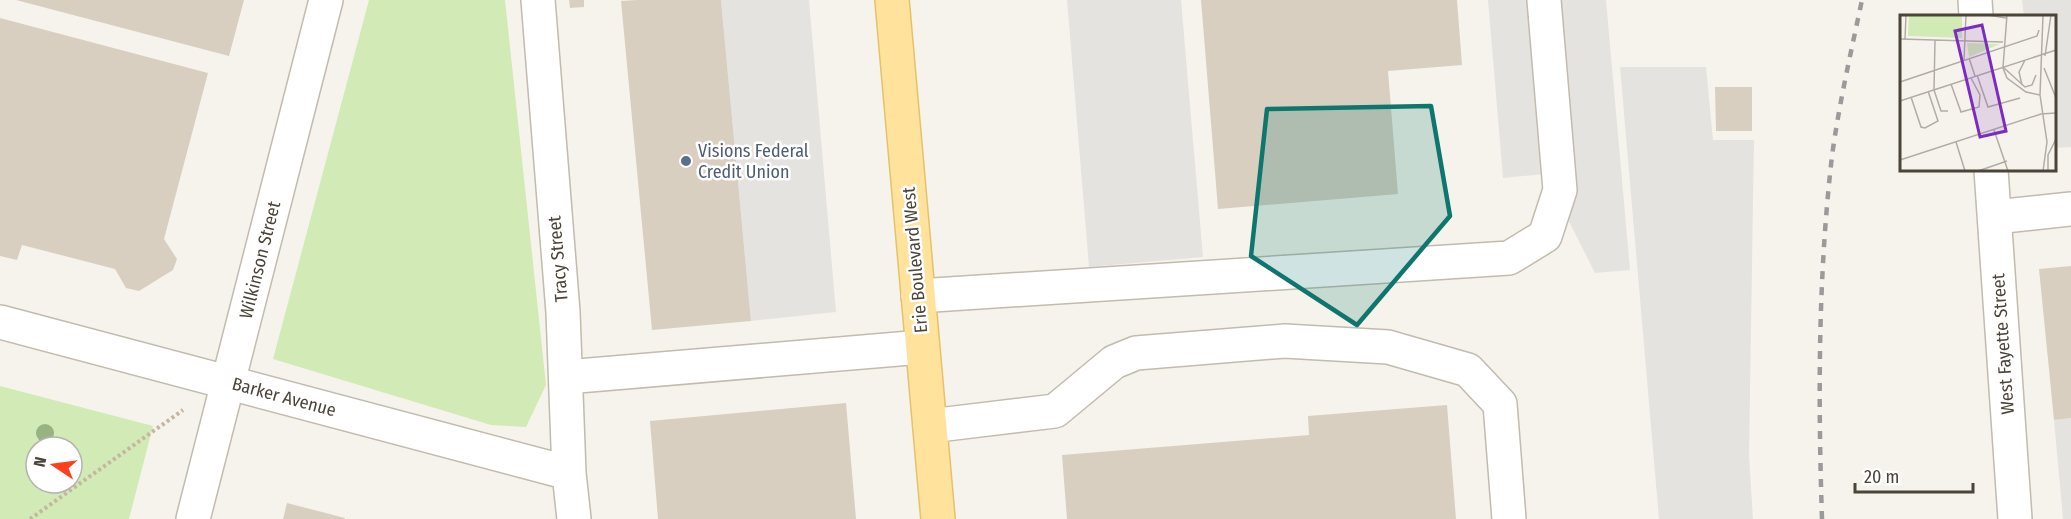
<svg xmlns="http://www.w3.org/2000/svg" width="2071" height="519" font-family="'Fira Sans Condensed',sans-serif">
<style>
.green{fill:#d2eab5;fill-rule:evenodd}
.parking{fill:#e5e3e0}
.building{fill:#d8cfc1}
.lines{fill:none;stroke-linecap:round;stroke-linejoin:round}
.minor-casing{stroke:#c2bbae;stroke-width:36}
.major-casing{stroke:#e6c16a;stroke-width:36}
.path{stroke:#c4b79f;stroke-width:4;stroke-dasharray:3 3;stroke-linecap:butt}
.minor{stroke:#fff;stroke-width:33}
.major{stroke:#ffe39c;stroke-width:33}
.rail{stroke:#9a9a9a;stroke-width:4.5;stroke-dasharray:8 8;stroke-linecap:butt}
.tree{fill:#97b381}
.marked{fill:#0f766e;fill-opacity:0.2;stroke:#0f766e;stroke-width:4.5;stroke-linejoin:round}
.service-dot{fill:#5c6f8a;stroke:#fff;stroke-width:2}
.labels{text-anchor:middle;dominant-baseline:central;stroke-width:5;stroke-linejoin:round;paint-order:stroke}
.service-label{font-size:18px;fill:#4e5e75;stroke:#fff;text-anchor:start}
.street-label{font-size:18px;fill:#4b4439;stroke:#fff}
.inset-road{fill:none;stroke:#b2ada4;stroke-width:1.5}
.view{fill:#7b2cbf;fill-opacity:0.15;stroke:#7b2cbf;stroke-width:3}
.inset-edge{fill:none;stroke:#4b4439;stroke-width:3}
</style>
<rect width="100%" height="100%" fill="#f6f3ec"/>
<path class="green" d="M 369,0 L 505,0 L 546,385 L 526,427 L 491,425 L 273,359 Z
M 0,386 L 153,426 L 129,519 L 0,519 ZM 36,447 L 72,447 L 72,483 L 36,483 Z"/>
<path class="parking" d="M 721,0 L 809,0 L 836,312 L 751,321 Z
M 1067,0 L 1181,0 L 1203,257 L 1089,267 Z
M 1488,0 L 1606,0 L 1630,270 L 1595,273 L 1545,174 L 1503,178 Z
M 2022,0 L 2071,0 L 2071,147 L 2055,148 L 2054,16 L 2024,16 Z
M 1620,67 L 1706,67 L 1713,140 L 1754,140 L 1749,456 L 1753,519 L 1659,519 Z
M 2071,418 L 2071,519 L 2063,519 L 2054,420 Z"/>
<path class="building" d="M 16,0 L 244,0 L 229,56 Z
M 569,0 L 584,0 L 584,7 L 570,8 Z
M 637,0 L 721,0 L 751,321 L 652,330 L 621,1 Z
M 1201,0 L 1457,0 L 1462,65 L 1388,71 L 1398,194 L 1218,209 Z
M 0,18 L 208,73 L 164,239 L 177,259 L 173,270 L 139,291 L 126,288 L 115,269 L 22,245 L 17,260 L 0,256 Z
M 1715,87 L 1752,87 L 1752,131 L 1716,131 Z
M 2071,266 L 2071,418 L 2054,420 L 2039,269 Z
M 846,403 L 856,519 L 658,519 L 650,421 Z
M 1447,405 L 1456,519 L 1067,519 L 1062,455 L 1309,435 L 1308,416 Z
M 287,503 L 345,518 L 345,519 L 283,519 Z"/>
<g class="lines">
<defs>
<path id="minor" d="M 538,0 L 563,312 L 569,473 L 574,519
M 1975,0 L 1976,16
M 1991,170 L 2015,519
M 1995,217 L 2071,209
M 918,296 L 1509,258 L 1545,236 L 1560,190 L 1544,0
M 0,322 L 569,473
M 566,377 L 922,347
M 930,426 L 1055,411 L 1114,362 L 1136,353 L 1285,341 L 1388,347 L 1468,370 L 1500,404 L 1509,519
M 193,519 L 326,0"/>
<path id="major" d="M 892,0 L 938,519"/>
</defs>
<use href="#minor" class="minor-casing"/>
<use href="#major" class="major-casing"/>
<path class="path" d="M 30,519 L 183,410"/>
<use href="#minor" class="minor"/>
<use href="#major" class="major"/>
<path class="rail" d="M 1822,519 C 1818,398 1818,277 1832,156 C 1839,104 1851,52 1862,0"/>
</g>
<circle class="tree" cx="45" cy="433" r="9"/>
<path class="marked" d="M 1431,106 L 1450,216 L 1357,325 L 1251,256 L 1267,109 Z"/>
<circle class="service-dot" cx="686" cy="161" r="6"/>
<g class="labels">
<g class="service-label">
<text x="698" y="151">Visions Federal<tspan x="698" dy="21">Credit Union</tspan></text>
</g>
<g class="street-label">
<text transform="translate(558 259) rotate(-95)">Tracy Street</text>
<text transform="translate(260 260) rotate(-76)">Wilkinson Street</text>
<text transform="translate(915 260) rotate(-95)">Erie Boulevard West</text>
<text transform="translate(2003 344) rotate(-94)">West Fayette Street</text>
<text transform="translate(284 397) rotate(15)">Barker Avenue</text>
</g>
</g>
<g transform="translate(1900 15)">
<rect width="156" height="156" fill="#f6f3ec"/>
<path d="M 9,0 L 62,0 L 62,23 L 8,21 ZM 67,28 L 100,29 L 69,42 Z" fill="#d2eab5"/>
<path class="inset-road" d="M 88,0 L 106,3M 0,24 L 103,27M 5,24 L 6,0M 35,25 L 34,75 L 41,96 L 48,96M 145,41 L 151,0M 69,43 L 75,61M 64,45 L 66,0M 103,52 L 107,0M 103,52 L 125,72 L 132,70 L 136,60M 103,53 L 107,63 L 126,77 L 140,80 L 147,127 L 143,156M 144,53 L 156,83M 77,60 L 88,92 L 120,83M 0,67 L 137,21 L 139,15M 51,69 L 61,97 L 79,92 L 80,80 L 71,63M 122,70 L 119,57 L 125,45M 140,80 L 143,0M 11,82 L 21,112 L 25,113 L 38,106 L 28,76M 0,86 L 156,35M 94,115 L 108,156M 56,127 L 65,156M 0,145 L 141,99 L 156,98M 78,156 L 107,146M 148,156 L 148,140 L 156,124"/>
<path class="view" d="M 82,10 L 106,116 L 80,122 L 55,16 Z"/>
<rect width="156" height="156" class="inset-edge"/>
</g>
<g transform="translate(54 465) rotate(283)"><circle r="28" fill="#ffffff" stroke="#b7b4b0" stroke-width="1.5"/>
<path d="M0-4.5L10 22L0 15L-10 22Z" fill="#fc3f1d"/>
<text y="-9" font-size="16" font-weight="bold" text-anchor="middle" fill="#4b4439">N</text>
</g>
<path d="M1855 483v9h118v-9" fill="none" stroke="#4b4439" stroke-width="3"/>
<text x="1864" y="483" font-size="18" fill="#4b4439" stroke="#ffffff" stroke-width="4.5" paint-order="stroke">20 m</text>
</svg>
